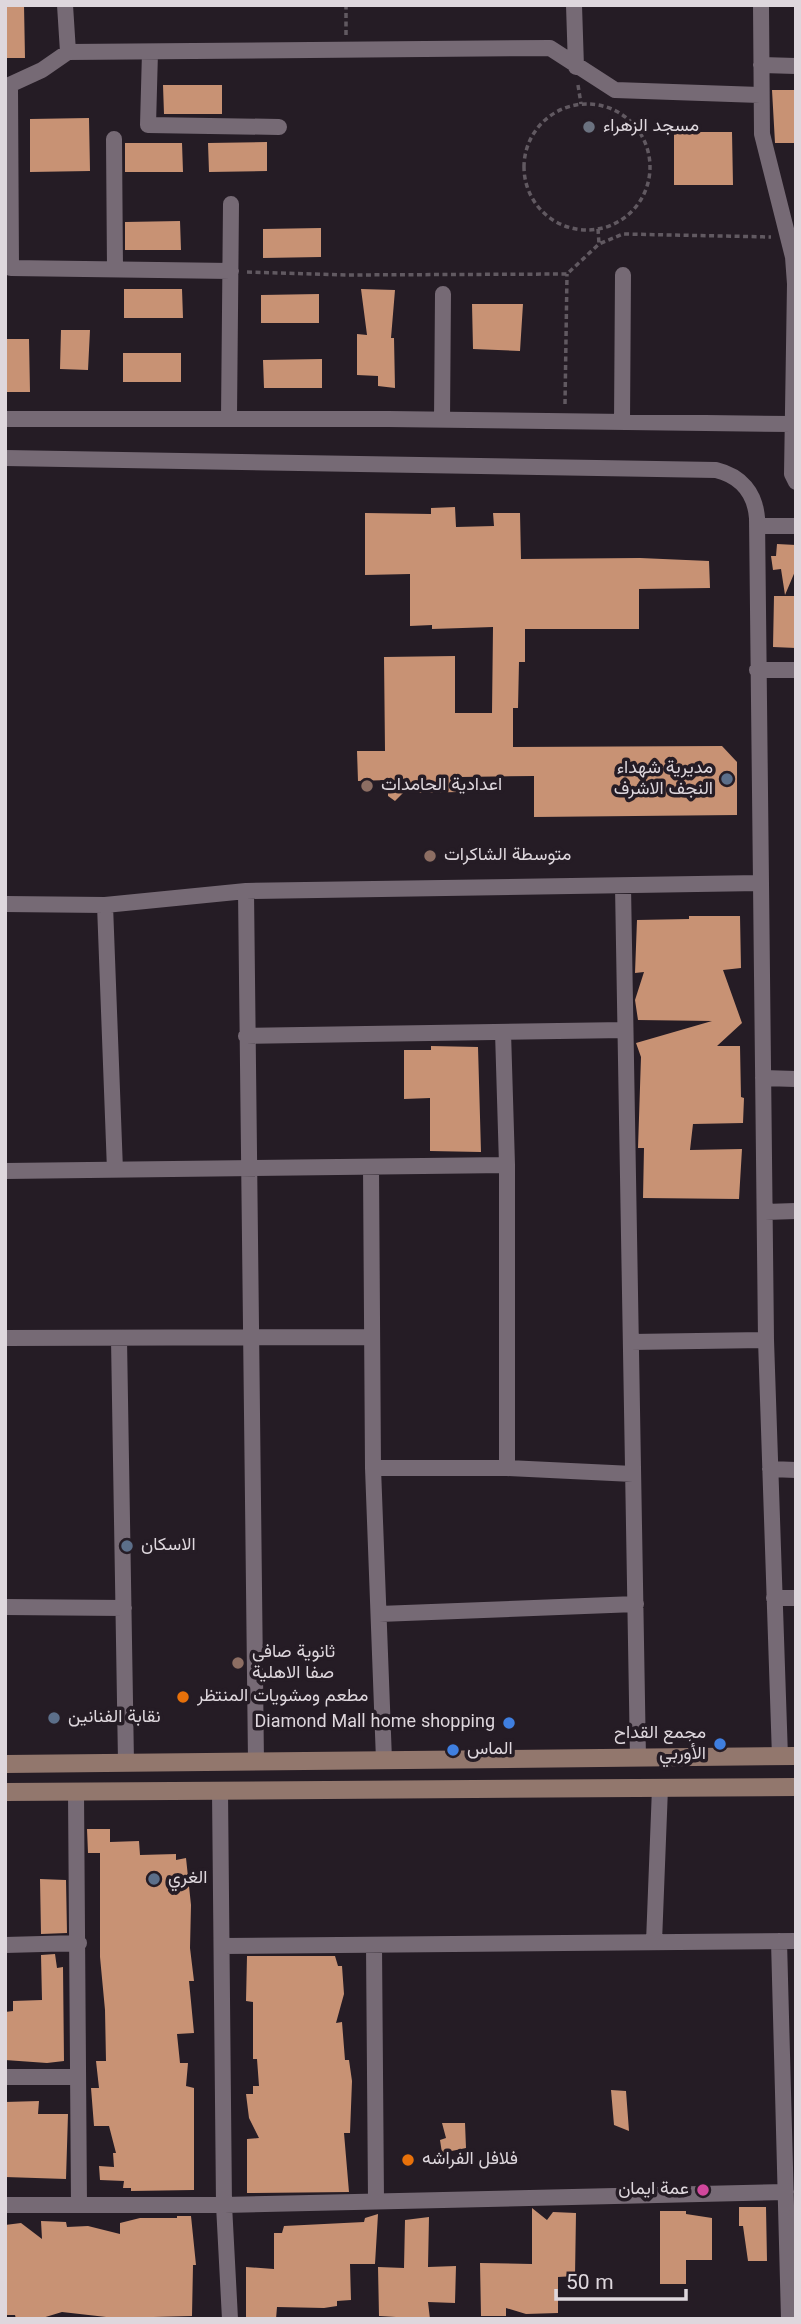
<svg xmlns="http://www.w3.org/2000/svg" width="801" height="2324" font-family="Georgia,Vazirmatn,serif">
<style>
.building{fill:#c89274}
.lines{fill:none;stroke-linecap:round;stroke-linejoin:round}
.path{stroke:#615961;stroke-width:3.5;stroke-dasharray:5 3.5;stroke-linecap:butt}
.street{stroke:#766a75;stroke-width:16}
.secondary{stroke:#92776d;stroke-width:18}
.worship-dot{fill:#6b7280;stroke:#251c25;stroke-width:2.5}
.service-dot{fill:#5c6f8a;stroke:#251c25;stroke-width:2.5}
.education-dot{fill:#8d6e63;stroke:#251c25;stroke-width:2.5}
.food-dot{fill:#e8710a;stroke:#251c25;stroke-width:2.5}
.shop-dot{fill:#3f7fe0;stroke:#251c25;stroke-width:2.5}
.hotel-dot{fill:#d1479c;stroke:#251c25;stroke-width:2.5}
.labels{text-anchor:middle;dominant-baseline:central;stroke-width:7;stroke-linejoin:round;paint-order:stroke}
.poi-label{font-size:18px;fill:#ded7dd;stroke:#251c25;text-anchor:start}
</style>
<rect width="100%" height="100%" fill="#251c25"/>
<path class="building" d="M 5,5 L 24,5 L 25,58 L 5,58 Z
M 163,85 L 222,85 L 222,114 L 164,114 Z
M 772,90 L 796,90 L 796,143 L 775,143 Z
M 89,118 L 90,171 L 30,172 L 30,119 Z
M 674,132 L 732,132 L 733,185 L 674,185 Z
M 267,142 L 267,171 L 209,172 L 208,143 Z
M 125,143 L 182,143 L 183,172 L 125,172 Z
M 180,221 L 181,250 L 125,250 L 125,222 Z
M 321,228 L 321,257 L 263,258 L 263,229 Z
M 124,289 L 182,289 L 183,318 L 124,318 Z
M 361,289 L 395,290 L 391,338 L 394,338 L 395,388 L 378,386 L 378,376 L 357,375 L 357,334 L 367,335 Z
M 319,294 L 319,323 L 261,323 L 261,295 Z
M 472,304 L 523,304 L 520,351 L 473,349 Z
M 61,330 L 90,330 L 88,370 L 60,369 Z
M 5,339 L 29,339 L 30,392 L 5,392 Z
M 123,353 L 181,353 L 181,382 L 123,382 Z
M 322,359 L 322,388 L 264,388 L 263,360 Z
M 455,507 L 456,527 L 494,526 L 493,513 L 520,513 L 521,559 L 640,558 L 709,561 L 710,588 L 639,589 L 639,629 L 525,629 L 525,662 L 519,662 L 518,708 L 513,708 L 513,747 L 722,746 L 737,762 L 737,815 L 534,817 L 534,776 L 461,777 L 461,792 L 403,793 L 395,801 L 388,796 L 388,780 L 358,781 L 357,751 L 385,751 L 384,657 L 455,656 L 455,713 L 492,713 L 493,627 L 432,629 L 432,625 L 410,626 L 410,574 L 365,575 L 365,513 L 431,514 L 431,508 Z
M 777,544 L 796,545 L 796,569 L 785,595 L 781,569 L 773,570 L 771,556 L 776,556 Z
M 774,596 L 796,596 L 796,648 L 773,647 Z
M 689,916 L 740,916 L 741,968 L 723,970 L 742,1023 L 717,1046 L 740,1046 L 741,1097 L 744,1098 L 743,1123 L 693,1124 L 690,1150 L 742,1149 L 739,1199 L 643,1198 L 644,1148 L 638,1148 L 641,1057 L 636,1043 L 712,1021 L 638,1020 L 635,1000 L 644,972 L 635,973 L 637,920 L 689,919 Z
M 431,1046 L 478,1047 L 481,1152 L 430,1151 L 430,1098 L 404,1099 L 404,1050 L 431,1050 Z
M 87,1829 L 110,1829 L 110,1842 L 139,1841 L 140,1855 L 176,1854 L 176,1860 L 186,1858 L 191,1905 L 190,1948 L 194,1981 L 189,1981 L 194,2033 L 177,2034 L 180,2063 L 188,2063 L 186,2086 L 194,2088 L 194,2190 L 131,2191 L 131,2188 L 123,2188 L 124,2181 L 100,2180 L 99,2166 L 114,2167 L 113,2153 L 116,2153 L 109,2126 L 94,2126 L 91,2088 L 99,2088 L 96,2061 L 106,2061 L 105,2010 L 100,1957 L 100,1853 L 88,1853 Z
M 40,1879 L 66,1880 L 67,1933 L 41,1934 Z
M 55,1954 L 57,1968 L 63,1967 L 64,2061 L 47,2063 L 5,2060 L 5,2012 L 13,2011 L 13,2001 L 42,2000 L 41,1955 Z
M 247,1956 L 335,1956 L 338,1966 L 342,1966 L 344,1994 L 336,2023 L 342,2022 L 345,2060 L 349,2060 L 352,2081 L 350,2133 L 344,2133 L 349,2192 L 247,2193 L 247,2139 L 259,2138 L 249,2118 L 246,2094 L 253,2094 L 253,2086 L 259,2086 L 257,2059 L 253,2059 L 253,2002 L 246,2001 Z
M 611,2090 L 626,2091 L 629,2131 L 614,2125 Z
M 39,2101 L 38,2114 L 68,2114 L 66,2179 L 5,2177 L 5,2102 Z
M 442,2123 L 465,2123 L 466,2148 L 442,2153 L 440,2140 L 446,2138 Z
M 739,2207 L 766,2207 L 767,2261 L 748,2261 L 743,2226 L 739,2226 Z
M 532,2208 L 547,2220 L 553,2212 L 576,2213 L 575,2276 L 558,2277 L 558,2313 L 526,2314 L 506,2308 L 506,2316 L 481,2316 L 480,2263 L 532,2264 Z
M 660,2211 L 686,2211 L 686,2214 L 712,2218 L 712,2260 L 686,2260 L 686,2284 L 660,2284 Z
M 378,2214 L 375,2264 L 350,2264 L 351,2300 L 337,2301 L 337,2306 L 324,2308 L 277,2307 L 276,2319 L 246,2318 L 246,2267 L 274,2269 L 274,2233 L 282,2233 L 284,2226 L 364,2222 L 365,2218 Z
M 177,2216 L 191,2216 L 196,2265 L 193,2265 L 192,2316 L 115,2318 L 62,2312 L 39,2319 L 16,2319 L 15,2315 L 7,2315 L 5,2225 L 21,2223 L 42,2239 L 41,2221 L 66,2222 L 67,2227 L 88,2226 L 120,2234 L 120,2223 L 140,2218 L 177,2218 Z
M 429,2217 L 428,2267 L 456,2266 L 455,2303 L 428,2302 L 430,2319 L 379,2316 L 378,2267 L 404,2268 L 405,2220 Z"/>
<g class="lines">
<path class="path" d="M 346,35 L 346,5
M 578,85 L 581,104
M524 167a63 63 0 1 1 126 0a63 63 0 1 1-126 0Z
M 598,229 L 599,244
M 247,272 L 346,275 L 567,274 L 599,244 L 623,234 L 771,237
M 565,404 L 567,274"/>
<path class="street" d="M 65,5 L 68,52
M 574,5 L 576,67
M 761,5 L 762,134 L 793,257 L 795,284 L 792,474 L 796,482
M 150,52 L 148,125 L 279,127
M 761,65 L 796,66
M 5,87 L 42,70 L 68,52 L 550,48 L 615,90 L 760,95
M 10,87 L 11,268 L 231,271
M 114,139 L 115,269
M 229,418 L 231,204
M 5,419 L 388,419 L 792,424
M 442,420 L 443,294
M 622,422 L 623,275
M 5,458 L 716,470 C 741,476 755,493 757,518 L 766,1340 L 780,1757
M 757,526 L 796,526
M 757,670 L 796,670
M 623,886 L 638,1758
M 246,891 L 256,1762
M 5,904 L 105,905 L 246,891 L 760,883
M 105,905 L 115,1170
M 503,1032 L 507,1165 L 507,1468
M 246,1036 L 625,1030
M 763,1078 L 796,1079
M 371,1167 L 373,1468 L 384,1760
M 5,1171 L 507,1165
M 765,1212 L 796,1211
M 5,1338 L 372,1337
M 119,1339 L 126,1762
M 631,1342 L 766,1340
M 373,1468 L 507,1468 L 633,1474
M 770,1469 L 796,1470
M 774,1598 L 796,1598
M 5,1607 L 124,1608
M 379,1614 L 636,1604
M 220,1791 L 224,2205 L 230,2319
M 76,1792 L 79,2205
M 779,1941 L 789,2319
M 654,1942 L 660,1788
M 5,1945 L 79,1943
M 374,1945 L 376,2200
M 222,1946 L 796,1941
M 5,2077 L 78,2077
M 5,2205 L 224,2205 L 786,2192"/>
<path class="secondary" d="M 5,1764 L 796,1756
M 5,1792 L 796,1787"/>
</g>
<circle class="worship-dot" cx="589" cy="127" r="7"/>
<g class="service-dot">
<circle cx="727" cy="779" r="7"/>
<circle cx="127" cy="1546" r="7"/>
<circle cx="54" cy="1718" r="7"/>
<circle cx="154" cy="1879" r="7"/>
</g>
<g class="education-dot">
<circle cx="367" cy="786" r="7"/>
<circle cx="430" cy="856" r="7"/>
<circle cx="238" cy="1663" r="7"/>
</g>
<g class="food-dot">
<circle cx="183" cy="1697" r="7"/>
<circle cx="408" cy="2160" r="7"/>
</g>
<g class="shop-dot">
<circle cx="509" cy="1723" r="7"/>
<circle cx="720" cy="1744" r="7"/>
<circle cx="453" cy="1750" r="7"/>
</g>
<circle class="hotel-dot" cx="703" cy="2190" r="7"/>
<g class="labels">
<g class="poi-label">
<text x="603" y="127">مسجد الزهراء</text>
<text x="713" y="769" text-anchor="end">مديرية شهداء<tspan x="713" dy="21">النجف الاشرف</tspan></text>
<text x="381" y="786">اعدادية الحامدات</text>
<text x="444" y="856">متوسطة الشاكرات</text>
<text x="141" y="1546">الاسكان</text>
<text x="252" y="1653">ثانوية صافي<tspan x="252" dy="21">صفا الاهلية</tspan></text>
<text x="197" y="1697">مطعم ومشويات المنتظر</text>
<text x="68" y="1718">نقابة الفنانين</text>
<text x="495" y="1723" text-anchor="end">Diamond Mall home shopping</text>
<text x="706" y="1734" text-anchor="end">مجمع القداح<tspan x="706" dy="21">الأوربي</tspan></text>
<text x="467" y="1750">الماس</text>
<text x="168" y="1879">الغري</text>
<text x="422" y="2160">فلافل الفراشه</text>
<text x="689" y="2190" text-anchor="end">عمة ايمان</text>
</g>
</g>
<rect width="801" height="2324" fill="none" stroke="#ded7dd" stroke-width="14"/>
<path d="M556 2289v10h130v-10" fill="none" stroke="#ded7dd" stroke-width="3.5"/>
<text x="566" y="2289" font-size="21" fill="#ded7dd" stroke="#251c25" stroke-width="5" paint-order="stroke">50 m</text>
</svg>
